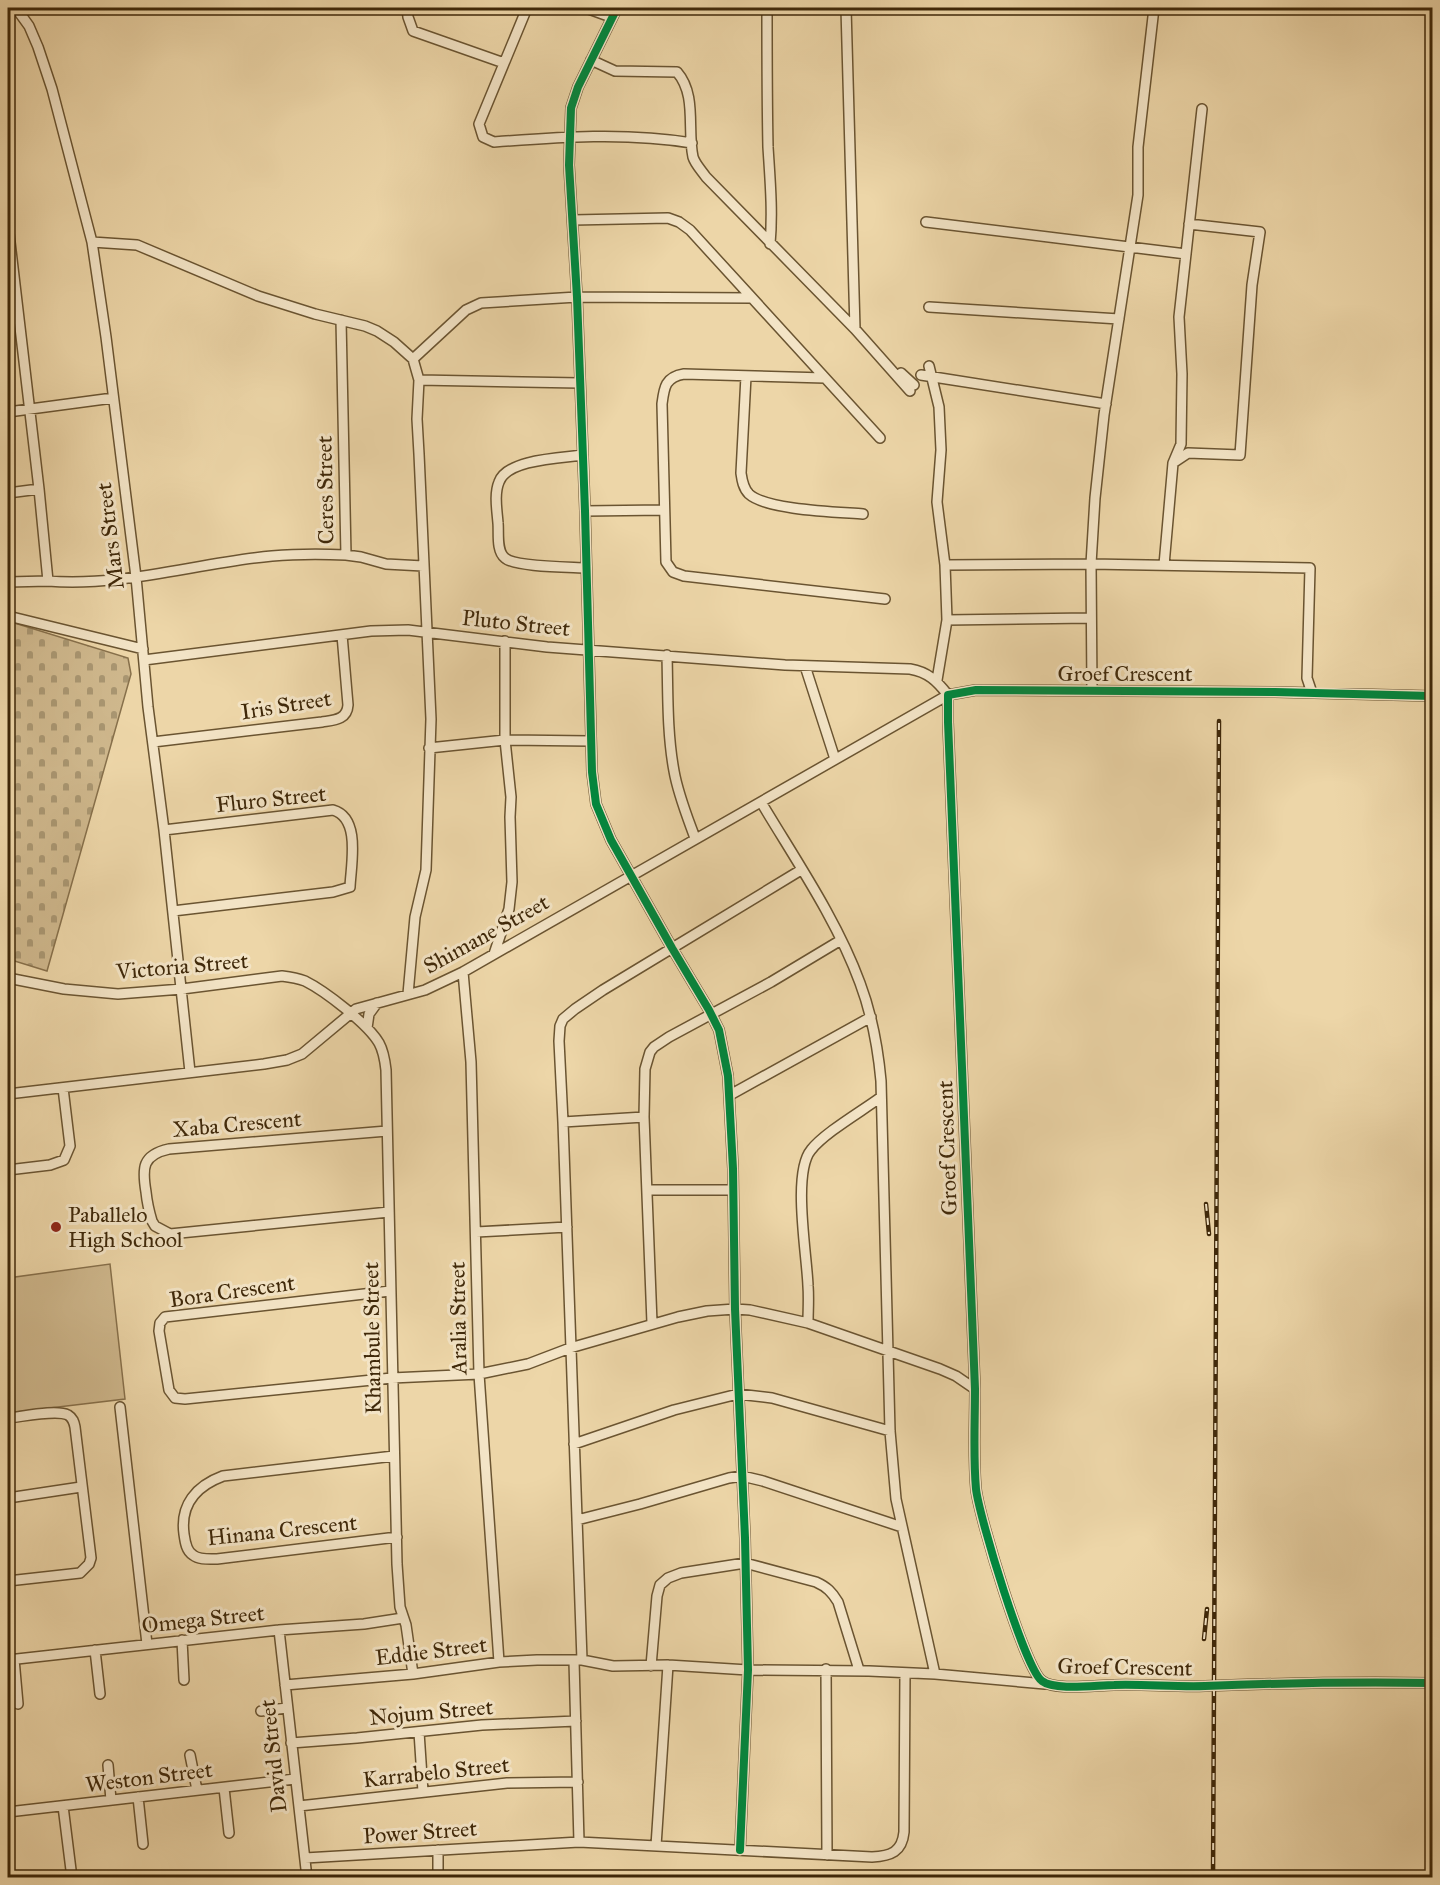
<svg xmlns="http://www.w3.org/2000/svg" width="1440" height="1885" font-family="'IM FELL Great Primer',serif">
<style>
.cemetery{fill:url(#cemetery-stones);stroke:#87704b;stroke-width:1.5}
.pitch{fill:#cfb88d;stroke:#87704b;stroke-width:1.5}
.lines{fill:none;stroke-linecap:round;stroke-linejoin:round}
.minor-casing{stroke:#6a5431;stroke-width:12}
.minor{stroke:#f3e4c6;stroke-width:9}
.rail-casing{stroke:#3f2809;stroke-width:4.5}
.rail{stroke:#f3e4c6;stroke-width:2;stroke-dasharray:7;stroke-linecap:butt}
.cycleway-casing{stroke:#f3e4c6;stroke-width:11}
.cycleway{stroke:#00873e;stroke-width:8}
.poi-dot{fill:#8f2418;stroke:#f3e4c6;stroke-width:2}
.labels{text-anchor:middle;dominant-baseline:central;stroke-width:6;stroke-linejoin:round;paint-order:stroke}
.street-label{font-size:22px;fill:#3f2809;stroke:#f3e4c6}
.poi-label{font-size:22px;fill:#3f2809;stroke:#f3e4c6;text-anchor:start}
</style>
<defs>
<pattern id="cemetery-stones" width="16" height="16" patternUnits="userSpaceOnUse" patternTransform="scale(1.5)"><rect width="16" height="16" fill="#cfb88d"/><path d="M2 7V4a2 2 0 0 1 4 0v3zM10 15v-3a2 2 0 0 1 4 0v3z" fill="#a99671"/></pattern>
</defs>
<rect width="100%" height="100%" fill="#edd6a8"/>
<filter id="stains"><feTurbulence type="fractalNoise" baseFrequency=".00333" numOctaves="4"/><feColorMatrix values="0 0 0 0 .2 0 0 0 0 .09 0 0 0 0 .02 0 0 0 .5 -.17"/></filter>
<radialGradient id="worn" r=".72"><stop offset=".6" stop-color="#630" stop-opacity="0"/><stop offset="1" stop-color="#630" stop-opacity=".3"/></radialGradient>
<path class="cemetery" d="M 8,621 L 128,658 L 131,674 L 47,971 L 8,959 Z"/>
<path class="pitch" d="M 110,1264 L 125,1399 L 8,1413 L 8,1278 Z"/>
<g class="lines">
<defs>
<path id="minor" d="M 16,8 L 29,26 L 38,47 L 52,89 L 92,242 L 106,337 L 136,577 L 148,707 L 164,830 L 190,1072
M 407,8 L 408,17 L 413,31 L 504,63
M 527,8 L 479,124 L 483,137 L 494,142 C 560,137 627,132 692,143
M 586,8 L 611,17
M 617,8 L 578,87 L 571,108 L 570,136 L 569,165 L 577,297 L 585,511 L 592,772 L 596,804 L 611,840 L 672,948 L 709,1010 L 719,1030 L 728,1076 L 733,1169 L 735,1309 L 745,1538 L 748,1670 L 740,1850
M 767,8 C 767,54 767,100 768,147 C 770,179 773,212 770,244
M 846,8 L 855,329
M 591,60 L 615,71 L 677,72 C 697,95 687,129 693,157 C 695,164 702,171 706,177 L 855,329 L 910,391
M 573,220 L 668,218 L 679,222 L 690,230 L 880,438
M 926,222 L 1186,254
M 8,225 L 39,489 L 48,581 L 8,582
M 92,242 L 137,245 L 258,296 L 315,314 L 365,326 L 377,331 L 394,342 L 413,359 L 419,380 L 580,383
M 929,307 L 1119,319
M 413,359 L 466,310 L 481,303 L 577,297 L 752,298
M 929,366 L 939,407 L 941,450 L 937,502 L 945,565 L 947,620 L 937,680
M 901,373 L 914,385
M 921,375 L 1106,404
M 746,376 L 741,473 C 742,480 743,488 749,494 C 766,510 838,512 863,514
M 825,378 L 684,374 C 665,377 664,388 662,404 L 666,562 L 673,572 L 684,576 L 885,599
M 8,412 L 113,398
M 583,455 C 562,458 507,459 499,482 C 494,494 497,510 498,523 C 499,533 496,551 505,558 C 514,567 571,567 586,568
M 1173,463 L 1188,453 L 1240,455 L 1252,285 L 1260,232 L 1189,224
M 8,493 L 39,489
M 585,511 L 664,510
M 346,555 L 361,557 L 386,564 L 423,566
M 945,565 L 1091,564 L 1310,568 L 1307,678 L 1312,693
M 1164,565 L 1173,463 L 1181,444 L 1182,374 L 1179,317 L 1202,109
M 48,581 C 123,587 197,563 272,556 C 296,554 321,554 346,555 L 341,320
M 8,616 L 143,649
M 947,620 L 1090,618
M 667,655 C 668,694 667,733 674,771 C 678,794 687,816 695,838
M 805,666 L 835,759
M 1092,691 L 1091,564 L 1095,498 L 1104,415 L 1138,195 L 1138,147 L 1154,8
M 1432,696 L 1275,692 L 976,690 L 948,695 L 948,722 L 975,1389 C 975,1422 973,1456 976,1489 C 979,1516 1025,1669 1042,1681 C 1055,1691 1097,1685 1114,1685 C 1144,1684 1175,1687 1205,1686 C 1281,1683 1357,1682 1432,1683
M 153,742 L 322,722 C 334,720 347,720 348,705 L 342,635
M 429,748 L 505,740 L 590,741
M 761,802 C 795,859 837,920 860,983 C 872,1015 878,1048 881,1081 L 890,1431 L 896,1499 L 935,1674
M 164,830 L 333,810 C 361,818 351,864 350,887 L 333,892 L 173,911
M 494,954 L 509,909 L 512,882 L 510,817 L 511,797 L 505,740 L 505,641
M 463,972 L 471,1062 L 479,1374 L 499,1662
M 8,978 L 64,989 L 118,994 L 182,989 L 282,976 C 290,977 297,978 305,981 C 325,991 368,1024 379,1043 C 384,1052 385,1061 386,1070 L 397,1564 L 400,1607 L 406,1625 L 413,1674
M 408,994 L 415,917 L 426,870 L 431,719 L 419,454 L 417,419 L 419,380
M 367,1028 L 369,1014 L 377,1003
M 8,1094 L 264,1064 L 287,1060 L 302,1054 L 356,1009 L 425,990 L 463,972 L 948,695 C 937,681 928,672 910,669 L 785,665 L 547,647 L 408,630 L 371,631 L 144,660
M 730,1095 L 871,1017
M 563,1122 L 644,1117
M 387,1131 L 169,1149 C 142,1155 142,1168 146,1192 C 147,1202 149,1211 152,1221 L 155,1226 L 170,1234 L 389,1212
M 8,1170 L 50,1165 L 64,1160 L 70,1146 L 63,1088
M 647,1190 L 733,1190
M 476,1232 L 567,1227
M 390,1291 L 165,1317 L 160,1323 L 159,1331 L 169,1390 L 175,1398 L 185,1399 L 392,1378 L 479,1374 L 528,1364 L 570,1348 L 678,1317 L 707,1311 L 735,1309 L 750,1310 L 808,1323 L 940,1369 L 956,1376 L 975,1389
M 652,1323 L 644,1117 L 645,1069 L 650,1052 L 654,1047 L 669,1037 L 771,982 L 841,940
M 808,1323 C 808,1311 809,1298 808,1286 C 807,1255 792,1173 811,1150 C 824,1133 862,1111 881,1097
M 120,1407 L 147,1644
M 8,1418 C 21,1417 56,1409 68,1415 C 73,1418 74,1422 75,1427 L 91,1558 L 89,1564 L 80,1573 L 8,1581
M 574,1444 L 674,1410 L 738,1394 L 772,1398 L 890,1431
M 394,1456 L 223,1476 C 196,1486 180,1505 184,1534 C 185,1541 186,1551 193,1555 C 199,1560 209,1559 217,1559 L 397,1537
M 8,1498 L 81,1487
M 577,1520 L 640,1504 L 729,1478 L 742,1476 L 763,1481 L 902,1527
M 279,1630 L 307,1878
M 182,1640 L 184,1680
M 95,1650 L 100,1694
M 14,1659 L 18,1704
M 8,1660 L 279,1630 L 364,1624 L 403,1618
M 582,1660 L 563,1122 L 559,1041 L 560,1026 L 563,1019 L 575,1009 L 603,990 L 801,870
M 651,1666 L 657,1596 L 660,1585 L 668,1578 L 681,1573 L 745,1563 L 816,1582 C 827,1587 832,1592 838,1602 L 859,1670
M 826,1669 L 827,1855
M 285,1685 L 413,1674 L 499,1662 L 537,1660 L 582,1660 L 613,1666 L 668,1665 L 748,1670 L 869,1671 L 935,1674 L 1045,1684
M 261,1711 L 287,1708
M 419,1732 L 423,1792
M 291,1743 L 357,1738 L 482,1725 L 576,1721
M 190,1755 L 197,1790
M 108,1765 L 111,1800
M 224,1788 L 229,1833
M 138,1797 L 143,1844
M 63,1806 L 72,1878
M 299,1806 L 507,1783 L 578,1782
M 8,1812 L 295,1779
M 579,1842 L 872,1857 C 891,1856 902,1852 904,1832 L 905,1673
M 656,1846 L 668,1665
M 438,1850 L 438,1878
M 305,1858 L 579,1842 L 574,1661"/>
</defs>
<use href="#minor" class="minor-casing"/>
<use href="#minor" class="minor"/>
<defs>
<path id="rail" d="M 1206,1204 L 1209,1234
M 1204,1639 L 1207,1609
M 1213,1878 L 1219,721"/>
</defs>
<use href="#rail" class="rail-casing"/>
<use href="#rail" class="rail"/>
<defs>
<path id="cycleway" d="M 617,8 L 578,87 L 571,108 L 570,136 L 569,165 L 577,297 L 585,511 L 592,772 L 596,804 L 611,840 L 672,948 L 709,1010 L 719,1030 L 728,1076 L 733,1169 L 735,1309 L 745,1538 L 748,1670 L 740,1850
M 1432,696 L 1275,692 L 976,690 L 948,695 L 948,722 L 975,1389 C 975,1422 973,1456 976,1489 C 979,1516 1025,1669 1042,1681 C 1055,1691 1097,1685 1114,1685 C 1144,1684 1175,1687 1205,1686 C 1281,1683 1357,1682 1432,1683"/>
</defs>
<use href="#cycleway" class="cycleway-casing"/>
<use href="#cycleway" class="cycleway"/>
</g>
<circle class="poi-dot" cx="56" cy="1227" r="6"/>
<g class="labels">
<g class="street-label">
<text transform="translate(325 490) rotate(-91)">Ceres Street</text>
<text transform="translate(110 536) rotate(-97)">Mars Street</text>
<text transform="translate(516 623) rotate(6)">Pluto Street</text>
<text x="1125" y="673">Groef Crescent</text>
<text transform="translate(286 705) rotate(-9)">Iris Street</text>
<text transform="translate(271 799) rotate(-6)">Fluro Street</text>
<text transform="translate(486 934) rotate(-29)">Shimane Street</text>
<text transform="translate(182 966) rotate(-5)">Victoria Street</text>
<text transform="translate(237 1124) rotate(-5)">Xaba Crescent</text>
<text transform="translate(947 1148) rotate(-92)">Groef Crescent</text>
<text transform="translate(232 1291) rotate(-8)">Bora Crescent</text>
<text transform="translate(458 1318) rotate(-91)">Aralia Street</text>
<text transform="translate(372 1338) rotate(-91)">Khambule Street</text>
<text transform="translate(282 1530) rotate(-6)">Hinana Crescent</text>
<text transform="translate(203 1619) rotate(-6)">Omega Street</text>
<text transform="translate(431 1651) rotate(-7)">Eddie Street</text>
<text transform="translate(1125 1667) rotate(1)">Groef Crescent</text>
<text transform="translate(431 1712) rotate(-5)">Nojum Street</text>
<text transform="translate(273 1756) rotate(-96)">David Street</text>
<text transform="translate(436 1772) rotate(-6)">Karrabelo Street</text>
<text transform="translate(149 1777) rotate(-7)">Weston Street</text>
<text transform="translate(420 1832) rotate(-4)">Power Street</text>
</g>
<g class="poi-label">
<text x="68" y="1214">Paballelo<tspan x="68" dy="25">High School</tspan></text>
</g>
</g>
<rect width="1440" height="1885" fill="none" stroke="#edd6a8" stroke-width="30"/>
<rect x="9" y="9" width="1422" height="1867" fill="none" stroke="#3f2809" stroke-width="3"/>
<rect x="15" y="15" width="1410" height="1855" fill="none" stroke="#3f2809" stroke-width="1.5"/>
<rect width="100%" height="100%" filter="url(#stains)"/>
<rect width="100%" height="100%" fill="url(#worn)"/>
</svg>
